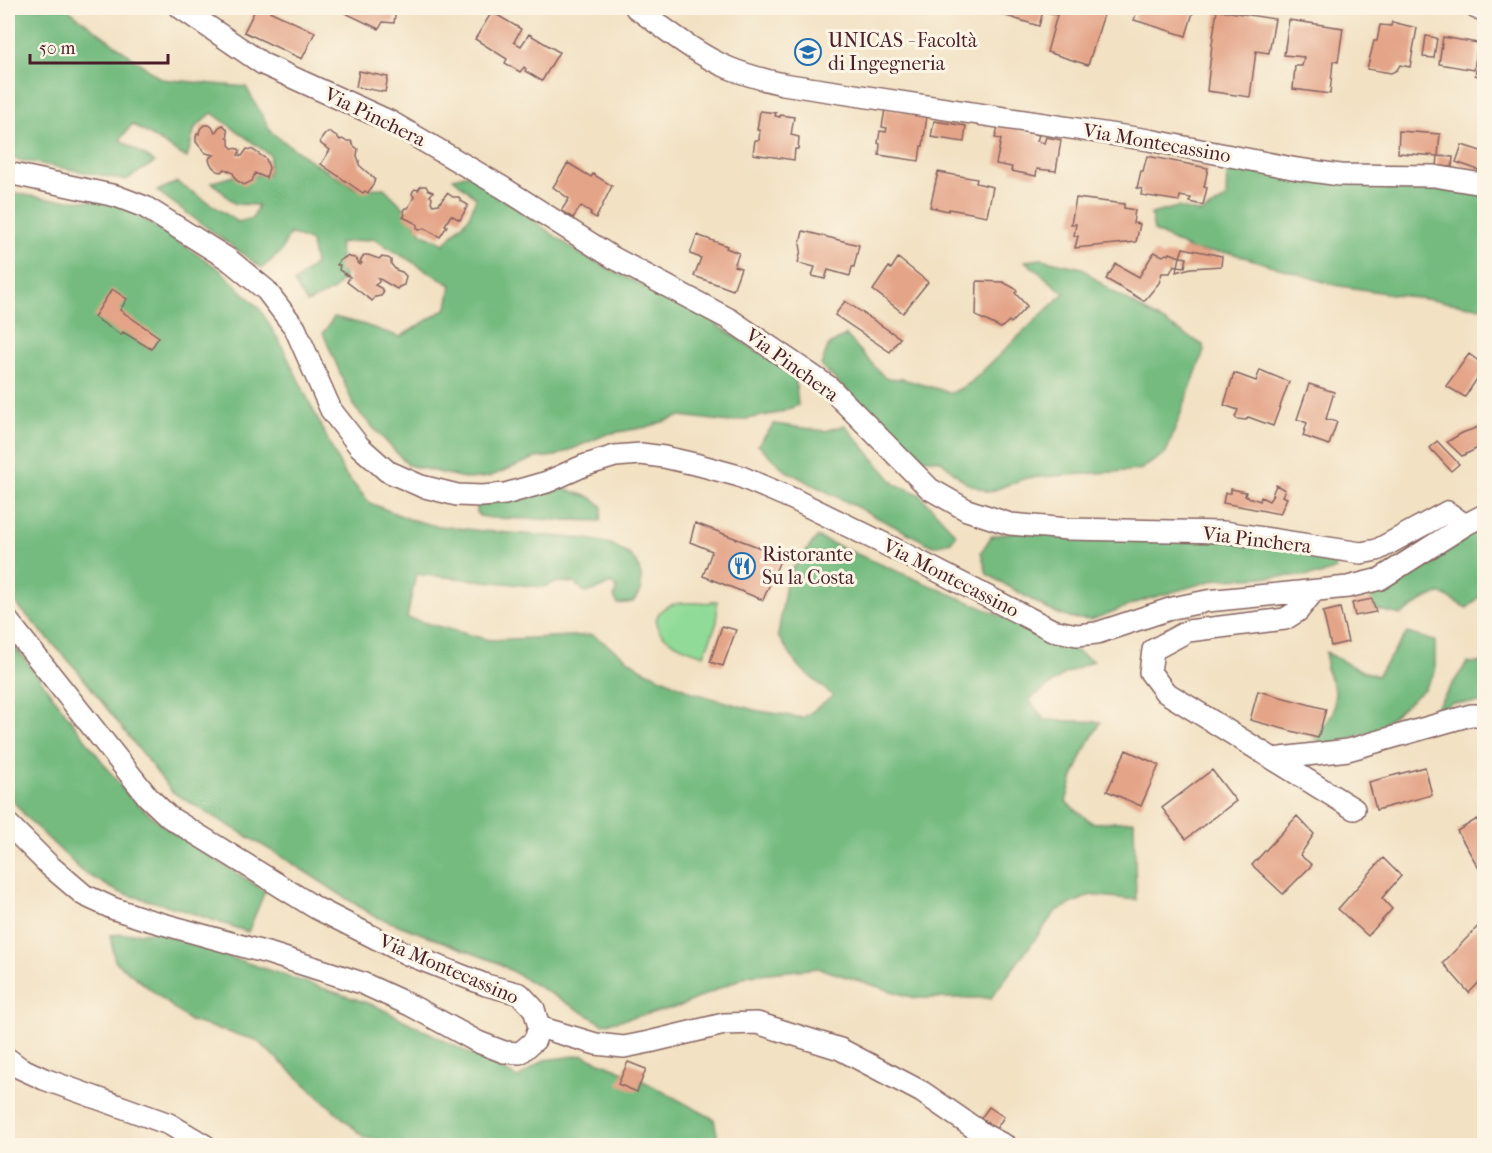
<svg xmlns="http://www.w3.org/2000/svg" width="1492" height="1153" font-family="'IM FELL French Canon',serif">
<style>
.green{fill:#90db97;stroke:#6d7d61;stroke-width:1.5}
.forest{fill:#74bb80;stroke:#5f6d56;stroke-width:1.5}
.building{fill:#e4a488}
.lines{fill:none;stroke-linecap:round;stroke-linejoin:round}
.minor-casing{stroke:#856360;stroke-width:24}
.minor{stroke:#fff;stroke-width:21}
.labels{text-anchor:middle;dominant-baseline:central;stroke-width:6;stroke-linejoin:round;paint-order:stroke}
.poi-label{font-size:20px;fill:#4a1f2b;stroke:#fcf5e5;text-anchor:start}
.street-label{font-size:20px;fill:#4a1f2b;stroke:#fcf5e5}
</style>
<rect width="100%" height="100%" fill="#fcf5e5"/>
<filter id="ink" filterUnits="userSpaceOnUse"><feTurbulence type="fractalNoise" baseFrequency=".0167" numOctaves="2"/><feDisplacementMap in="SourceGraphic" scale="12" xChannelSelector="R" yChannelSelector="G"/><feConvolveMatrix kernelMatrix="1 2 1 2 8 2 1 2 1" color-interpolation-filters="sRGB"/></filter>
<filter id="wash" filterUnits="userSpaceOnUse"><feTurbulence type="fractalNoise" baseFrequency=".008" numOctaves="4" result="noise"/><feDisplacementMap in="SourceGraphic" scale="24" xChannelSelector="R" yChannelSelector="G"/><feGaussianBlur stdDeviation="1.35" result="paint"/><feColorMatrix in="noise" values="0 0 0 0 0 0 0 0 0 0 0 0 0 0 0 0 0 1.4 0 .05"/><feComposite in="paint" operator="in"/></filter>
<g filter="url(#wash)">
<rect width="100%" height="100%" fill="#f2e1c3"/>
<path class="green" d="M 717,601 L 717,622 L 704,655 C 689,650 645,636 659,613 C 663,608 669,605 675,604 C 689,601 703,605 717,601 Z"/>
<path class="forest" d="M 8,8 L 66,8 L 161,79 L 246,87 L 272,133 L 314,163 L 357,189 L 384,188 L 403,207 L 422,233 L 444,244 L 469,217 L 476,198 L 453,178 L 470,174 L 577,252 L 713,322 L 795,376 L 798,405 L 779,413 L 729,422 L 681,416 L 647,427 L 607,434 L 556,456 L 535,458 L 489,477 L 468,479 L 408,465 L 355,408 L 323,333 L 334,317 L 362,324 L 400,337 L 447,308 L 451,285 L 374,239 L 339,243 L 344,278 L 334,290 L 307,303 L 294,283 L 315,264 L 311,242 L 290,233 L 281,252 L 262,268 L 157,191 L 177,182 L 238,222 L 253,218 L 258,205 L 235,204 L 212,182 L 234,176 L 268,175 L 270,155 L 212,113 L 195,128 L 187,158 L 132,124 L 120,140 L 155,162 L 126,180 L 8,158 Z
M 1238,158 L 1459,181 L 1484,195 L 1484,307 L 1470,306 L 1334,285 L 1231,253 L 1194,251 L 1154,231 L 1151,214 L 1177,207 L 1201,213 L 1226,199 L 1227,171 Z
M 8,192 L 49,199 L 119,202 L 219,269 L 259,308 L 280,342 L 344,473 L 370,503 L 409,519 L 432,525 L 483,531 L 588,539 L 611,544 L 630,555 L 638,565 L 641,576 L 641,590 L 633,602 L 618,604 L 614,597 L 617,588 L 611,583 L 598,589 L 586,593 L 574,583 L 558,582 L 543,587 L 416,574 L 407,618 L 489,640 L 593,635 L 642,669 L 694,693 L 754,710 L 803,718 L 833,696 L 798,666 L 778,636 L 787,576 L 817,537 L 1053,638 L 1093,661 L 1065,674 L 1029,700 L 1045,720 L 1101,722 L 1086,747 L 1073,777 L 1066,802 L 1092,823 L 1134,821 L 1136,900 L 1091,895 L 1056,911 L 991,998 L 914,998 L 818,968 L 749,975 L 678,1007 L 603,1024 L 496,962 L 372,915 L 284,858 L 172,792 L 77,670 L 8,595 Z
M 1041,259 L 1082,268 L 1108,289 L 1203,345 L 1204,351 L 1166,453 L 1140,470 L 1026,478 L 989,492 L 966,483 L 940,460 L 919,458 L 821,366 L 828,346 L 846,335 L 885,378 L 903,379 L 952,393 L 970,383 L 1064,293 L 1025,261 Z
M 774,424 L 825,431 L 845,425 L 895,484 L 919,494 L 956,534 L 951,542 L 933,546 L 786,471 L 758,445 Z
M 564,489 L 590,497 L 602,506 L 601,521 L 491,518 L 480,516 L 477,512 L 477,507 L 482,504 Z
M 1484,522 L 1484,593 L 1467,608 L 1440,593 L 1424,600 L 1401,615 L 1375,609 L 1370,597 L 1381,587 Z
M 1023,531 L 1243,537 L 1331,555 L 1336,569 L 1320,575 L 1218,579 L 1141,601 L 1091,620 L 1070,618 L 1049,610 L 987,574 L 981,552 L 992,536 Z
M 1407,633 L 1435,641 L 1435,672 L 1424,689 L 1378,729 L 1325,747 L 1313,737 L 1333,714 L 1335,691 L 1326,668 L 1326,652 L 1353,667 L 1377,676 Z
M 8,638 L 27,662 L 129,797 L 166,828 L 265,891 L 248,932 L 180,909 L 118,892 L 83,872 L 29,820 L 8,795 Z
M 1484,662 L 1484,703 L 1451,703 L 1432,714 L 1467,663 Z
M 155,932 L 376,1006 L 518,1078 L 544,1060 L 583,1055 L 632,1075 L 714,1119 L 719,1145 L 418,1146 L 365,1138 L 256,1040 L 190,1021 L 115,961 L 110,935 Z"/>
<g id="blocks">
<path class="building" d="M 256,8 L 263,8 L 315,32 L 302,59 L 244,32 Z
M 345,8 L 396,8 L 394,23 L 383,22 L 379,29 L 343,12 Z
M 980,8 L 1106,8 L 1088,65 L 1047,52 L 1057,15 L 1043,11 L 1039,26 Z
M 1138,8 L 1190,8 L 1194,9 L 1186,36 L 1134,20 Z
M 1217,10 L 1275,19 L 1269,53 L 1256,51 L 1250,97 L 1207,91 L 1212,44 Z
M 492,12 L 521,29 L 514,42 L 521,46 L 529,34 L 559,52 L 542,81 L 525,71 L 526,69 L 524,67 L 520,72 L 505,63 L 507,59 L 475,39 Z
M 1289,20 L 1343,28 L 1338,62 L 1333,61 L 1330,94 L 1293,89 L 1295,66 L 1302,66 L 1304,57 L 1284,55 Z
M 1392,22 L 1417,28 L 1410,67 L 1400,65 L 1397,70 L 1391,73 L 1367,69 L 1374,41 L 1377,41 L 1380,25 L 1391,26 Z
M 1426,36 L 1437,38 L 1434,58 L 1423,57 Z
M 1443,37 L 1478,43 L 1474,70 L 1439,64 Z
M 1478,65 L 1484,67 L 1484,78 L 1475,75 Z
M 359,71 L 388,77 L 385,92 L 356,87 Z
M 885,109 L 927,115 L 923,146 L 921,146 L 919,161 L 879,155 L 880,144 L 878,143 L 880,131 L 886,132 L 887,128 L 882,127 Z
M 760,111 L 776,113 L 775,116 L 780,117 L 780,115 L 794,117 L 791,135 L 799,137 L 798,149 L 795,149 L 794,160 L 753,154 L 755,140 L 759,140 L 760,130 L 757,130 Z
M 934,121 L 966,126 L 964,142 L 931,137 Z
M 204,125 L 209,125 L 212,127 L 215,133 L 219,127 L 223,125 L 227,129 L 228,135 L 227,137 L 229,139 L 229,145 L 232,148 L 239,149 L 240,151 L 238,155 L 242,156 L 247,149 L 253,150 L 266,159 L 269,168 L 266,178 L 255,173 L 252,181 L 244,185 L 236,180 L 233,173 L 225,169 L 221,172 L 217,171 L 212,166 L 209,160 L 210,157 L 214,155 L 206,153 L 201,148 L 196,142 L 196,137 L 197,134 L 199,134 L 200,129 Z
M 998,127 L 1020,129 L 1020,131 L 1039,135 L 1037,141 L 1044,143 L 1046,137 L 1061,140 L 1056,171 L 1037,169 L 1036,176 L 1011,171 L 1012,167 L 996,164 L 1001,139 L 995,138 Z
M 1399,131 L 1440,134 L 1438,156 L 1453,157 L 1452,167 L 1437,166 L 1438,156 L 1398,153 Z
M 328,132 L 331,132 L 332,134 L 335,136 L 337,136 L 340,140 L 342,139 L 346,141 L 351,141 L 354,146 L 358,149 L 357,156 L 359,161 L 359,165 L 375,179 L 373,185 L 368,193 L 365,191 L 363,193 L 321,164 L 330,150 L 321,144 L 320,141 L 325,134 Z
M 1462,145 L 1484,152 L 1484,172 L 1456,162 Z
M 1147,156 L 1208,168 L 1204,187 L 1207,188 L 1203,205 L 1189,202 L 1191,198 L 1180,196 L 1179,201 L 1141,195 L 1142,189 L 1137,188 L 1141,171 L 1143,171 Z
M 568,163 L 591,177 L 593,174 L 612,186 L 596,218 L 590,214 L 591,212 L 581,206 L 573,218 L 561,211 L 569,199 L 553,187 Z
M 938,172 L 977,179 L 976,183 L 993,187 L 987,216 L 949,209 L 948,211 L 930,207 Z
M 421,186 L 426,186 L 428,190 L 433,192 L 430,196 L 432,198 L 431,202 L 433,205 L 439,204 L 447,193 L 453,197 L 459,197 L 461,201 L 468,205 L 460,220 L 451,215 L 445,225 L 447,226 L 440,237 L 424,228 L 419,230 L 417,228 L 417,224 L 403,217 L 405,215 L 403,211 L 405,208 L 408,208 L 414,197 L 412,194 L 413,191 L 415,189 L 418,190 Z
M 1076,198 L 1124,204 L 1124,208 L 1135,210 L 1133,223 L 1140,224 L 1136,242 L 1075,248 L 1078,236 L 1074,236 L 1076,224 L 1071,224 Z
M 803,231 L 859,245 L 854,267 L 852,267 L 850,276 L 828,270 L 825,279 L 812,276 L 815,267 L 798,263 L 801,250 L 800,244 Z
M 697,235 L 727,246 L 726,248 L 739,253 L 734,266 L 741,268 L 733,290 L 694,276 L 701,258 L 690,254 Z
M 1183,248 L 1222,256 L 1221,266 L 1191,268 L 1176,272 L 1178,266 L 1174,265 L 1170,273 L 1162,273 L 1159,283 L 1144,301 L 1106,279 L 1116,264 L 1139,277 L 1154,252 L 1163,256 L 1166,254 L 1169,255 L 1170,253 L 1180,257 L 1178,266 L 1185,267 L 1187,258 L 1180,257 Z
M 364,255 L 368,255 L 379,259 L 381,257 L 388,258 L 391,260 L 391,264 L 396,270 L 402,272 L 406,276 L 404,285 L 399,287 L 397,289 L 378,278 L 379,282 L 375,285 L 381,288 L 384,292 L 381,296 L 375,297 L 372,301 L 347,282 L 350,277 L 339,270 L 340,265 L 337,265 L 339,261 L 347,256 L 349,257 L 355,258 L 360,265 L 362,263 L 360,262 Z
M 898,258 L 928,282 L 903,313 L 873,290 L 889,267 L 891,269 Z
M 977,281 L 1003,282 L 1016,289 L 1017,291 L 1015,293 L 1027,306 L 1011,323 L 1009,321 L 1001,328 L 976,316 Z
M 112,289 L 127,299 L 120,310 L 159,337 L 151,349 L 123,332 L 121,335 L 94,317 Z
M 845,301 L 900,338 L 890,352 L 835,315 Z
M 1469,354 L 1484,365 L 1484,377 L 1480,374 L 1465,397 L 1446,386 Z
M 1260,370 L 1289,382 L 1273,426 L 1248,417 L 1246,420 L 1237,419 L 1235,417 L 1238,410 L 1224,405 L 1234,373 L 1256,381 Z
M 1309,384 L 1334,392 L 1326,419 L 1337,422 L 1329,445 L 1303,436 L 1307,423 L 1297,419 Z
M 1484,425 L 1484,445 L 1462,456 L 1447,442 L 1462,433 Z
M 1437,441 L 1459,464 L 1451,471 L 1430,448 Z
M 1276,485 L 1285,490 L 1282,496 L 1287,498 L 1280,514 L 1223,503 L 1225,493 L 1231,493 L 1231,489 L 1246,492 L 1245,496 L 1260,501 L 1261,497 L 1269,501 L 1273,495 L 1272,495 Z
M 695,523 L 782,556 L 763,600 L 703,576 L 712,551 L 690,542 Z
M 1372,599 L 1376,612 L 1355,616 L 1352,603 Z
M 1340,608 L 1348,642 L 1331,646 L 1323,612 Z
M 722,626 L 736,630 L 723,666 L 710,662 Z
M 1258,691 L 1326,709 L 1318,738 L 1250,720 Z
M 1126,750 L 1159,765 L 1141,806 L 1107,791 Z
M 1425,767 L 1432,795 L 1376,810 L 1369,782 Z
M 1212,770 L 1236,801 L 1186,839 L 1162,808 Z
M 1297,816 L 1314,834 L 1300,855 L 1312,865 L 1283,894 L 1252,865 Z
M 1477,819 L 1484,832 L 1484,877 L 1457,831 Z
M 1383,858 L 1401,876 L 1382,898 L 1392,909 L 1368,936 L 1338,909 Z
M 1484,920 L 1484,954 L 1482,956 L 1484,959 L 1484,977 L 1469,993 L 1443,963 Z
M 628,1062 L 646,1069 L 637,1092 L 618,1084 Z
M 989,1107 L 1004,1117 L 996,1129 L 981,1118 Z"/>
</g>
</g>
<g filter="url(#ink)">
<use href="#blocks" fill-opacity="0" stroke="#856360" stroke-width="1.5"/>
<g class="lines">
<defs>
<path id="minor" d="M 181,8 L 263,64 L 391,122 L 502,187 L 612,257 L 729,319 L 829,387 L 930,489 L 967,510 L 1010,524 L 1068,529 L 1224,532 L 1361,553 L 1377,550 L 1447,512 L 1465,525
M 636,8 C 664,28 697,55 729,68 C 746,75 765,80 783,84 L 1149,140 L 1297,169 L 1340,175 L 1434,176 L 1476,183 L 1484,186
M 1476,8 L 1484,9
M 8,173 L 116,196 L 145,207 L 228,259 L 266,290 L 295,328 L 331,410 L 359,446 L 387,471 L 421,486 L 457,495 L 482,496 L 505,494 L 547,482 L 583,466 L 615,456 L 641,454 L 664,457 L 699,465 L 739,476 L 793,499 L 899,551 L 1052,630 L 1077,635 L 1097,633 L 1173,608 L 1207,601 L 1348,587 L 1380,579 L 1465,525 L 1484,515
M 1314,591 L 1298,611 L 1285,619 L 1188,631 L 1153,650 L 1150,672 L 1165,692 L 1354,809
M 8,621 L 148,797 L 169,817 L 316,908 L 407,954 L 486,985 L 520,994 L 534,1009 L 539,1027 L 535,1040 L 520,1053 L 504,1052 L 478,1042 L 410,1005 L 362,983 L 271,954 L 145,919 L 112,908 L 84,895 L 50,866 L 8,824
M 1273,759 L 1348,750 L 1471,715 L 1484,715
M 539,1027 L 596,1044 L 624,1047 L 649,1042 L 724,1024 L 757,1023 L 840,1049 L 922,1092 L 983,1134 L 1006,1146
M 8,1059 L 20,1068 L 44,1079 L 169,1124 L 206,1146"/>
</defs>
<use href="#minor" class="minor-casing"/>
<use href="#minor" class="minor"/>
</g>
</g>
<defs>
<symbol id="university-ring" viewBox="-11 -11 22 22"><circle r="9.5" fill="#fcf5e5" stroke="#1f6fb2" stroke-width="1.5"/><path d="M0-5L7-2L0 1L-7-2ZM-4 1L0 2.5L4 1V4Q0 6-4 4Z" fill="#1f6fb2"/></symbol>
<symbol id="restaurant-ring" viewBox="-11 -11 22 22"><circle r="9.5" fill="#fcf5e5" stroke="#1f6fb2" stroke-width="1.5"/><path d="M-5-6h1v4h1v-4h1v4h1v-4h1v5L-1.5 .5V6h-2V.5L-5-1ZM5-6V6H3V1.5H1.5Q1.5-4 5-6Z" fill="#1f6fb2"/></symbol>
</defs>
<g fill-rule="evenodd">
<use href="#university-ring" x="793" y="37" width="30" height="30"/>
<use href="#restaurant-ring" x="727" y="551" width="30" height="30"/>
</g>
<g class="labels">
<g class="poi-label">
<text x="828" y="40">UNICAS - Facoltà<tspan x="828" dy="23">di Ingegneria</tspan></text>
<text x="762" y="554">Ristorante<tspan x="762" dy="23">Su la Costa</tspan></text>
</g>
<g class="street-label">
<text transform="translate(375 117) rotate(26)">Via Pinchera</text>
<text transform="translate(1157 143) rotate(10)">Via Montecassino</text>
<text transform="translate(792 365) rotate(36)">Via Pinchera</text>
<text transform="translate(1257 540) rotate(7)">Via Pinchera</text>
<text transform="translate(951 578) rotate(27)">Via Montecassino</text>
<text transform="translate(449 969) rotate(23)">Via Montecassino</text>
</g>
</g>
<rect width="1492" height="1153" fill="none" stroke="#fcf5e5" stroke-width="30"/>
<path d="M30 54v9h138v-9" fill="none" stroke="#4a1f2b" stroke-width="3"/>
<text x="39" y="54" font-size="18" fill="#4a1f2b" stroke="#fcf5e5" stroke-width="4.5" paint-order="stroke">50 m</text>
</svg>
